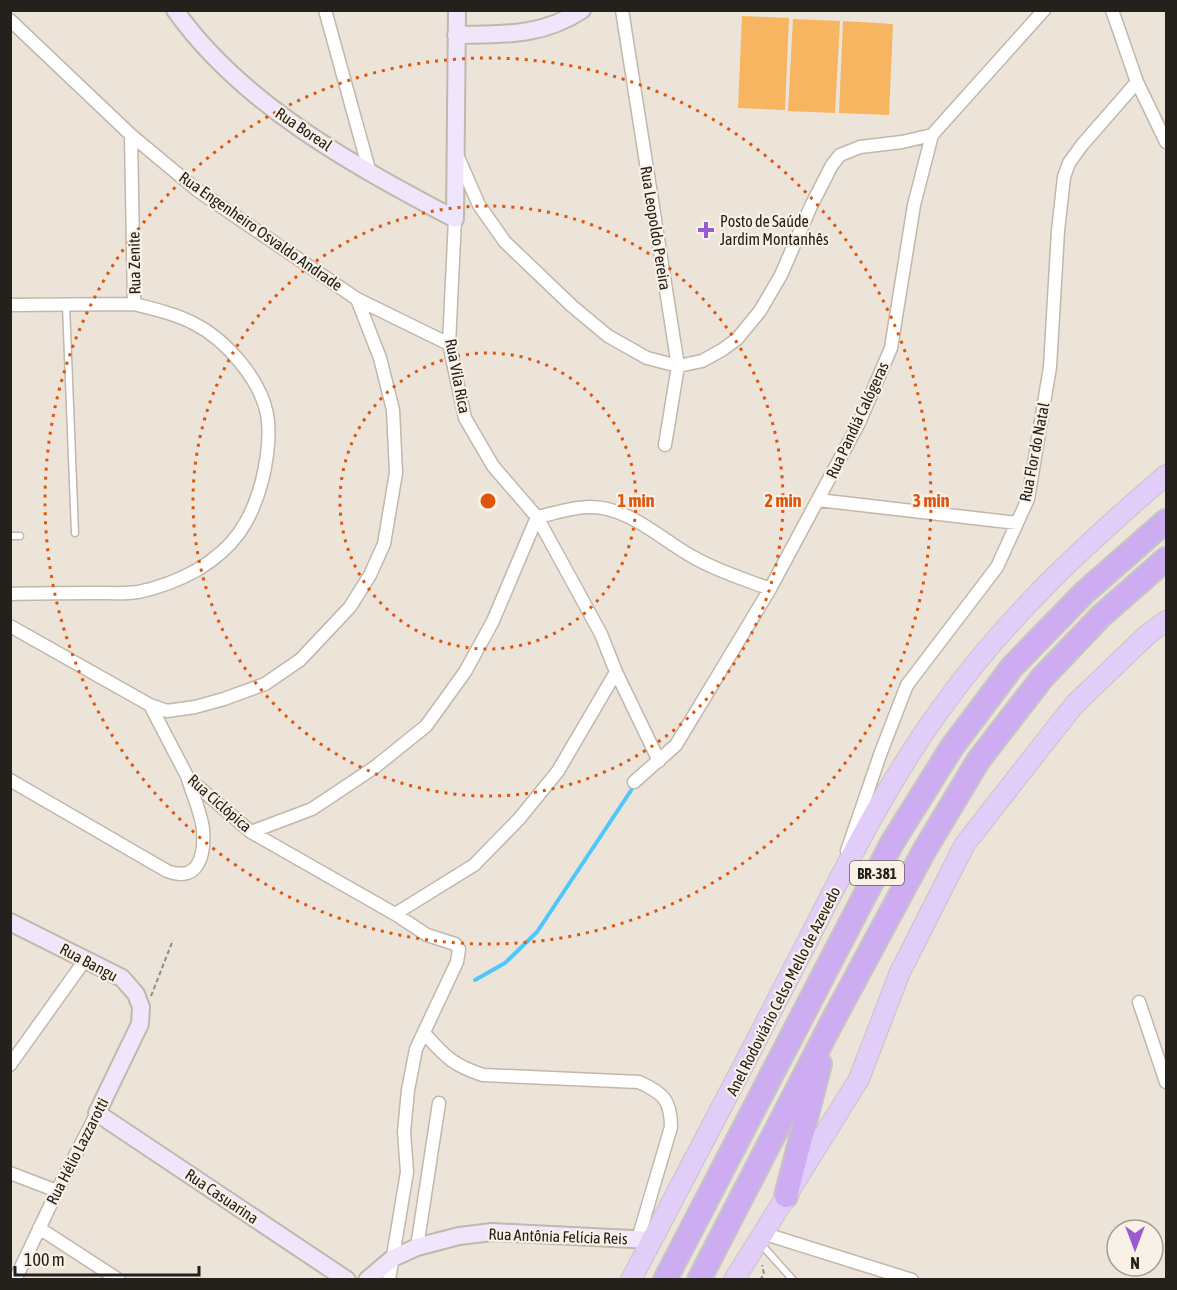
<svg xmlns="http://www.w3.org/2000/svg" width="1177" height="1290" font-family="'Asap Condensed',sans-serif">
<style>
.green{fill:#f7b561}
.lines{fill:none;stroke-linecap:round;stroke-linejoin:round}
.stream{stroke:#4ec7fb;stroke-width:4}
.lane-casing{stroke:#c0b7ad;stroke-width:9}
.street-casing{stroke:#c0b7ad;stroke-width:15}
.secondary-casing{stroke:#c0b7ad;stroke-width:20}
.primary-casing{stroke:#c6c5c4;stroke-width:22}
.highway-casing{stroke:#c6c5c4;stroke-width:26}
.path{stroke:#928b84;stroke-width:2;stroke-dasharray:4.5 3;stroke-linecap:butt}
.lane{stroke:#fff;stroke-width:6}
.street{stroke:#fff;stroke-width:12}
.secondary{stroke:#f0e6fb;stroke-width:16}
.primary{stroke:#e1cdf7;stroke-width:20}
.highway{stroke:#cdacf2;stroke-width:22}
.ring{fill:none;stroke:#de560d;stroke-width:3;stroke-dasharray:3 6}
.poi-dot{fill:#9a5bd2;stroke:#f9f0e6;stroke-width:2}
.labels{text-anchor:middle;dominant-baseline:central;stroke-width:4.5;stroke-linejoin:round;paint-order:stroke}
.shield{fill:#f9f0e6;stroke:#645f59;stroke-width:1.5}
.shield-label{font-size:15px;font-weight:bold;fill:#24211d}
.street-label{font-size:16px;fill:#24211d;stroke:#f9f0e6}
.poi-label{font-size:16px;fill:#24211d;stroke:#f9f0e6;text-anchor:start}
.centre{fill:#de560d;stroke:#f9f0e6;stroke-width:3}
.ring-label{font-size:18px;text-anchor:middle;font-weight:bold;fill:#de560d;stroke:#f9f0e6;stroke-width:4.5;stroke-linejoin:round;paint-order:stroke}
</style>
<rect width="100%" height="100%" fill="#ece3d9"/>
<path class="green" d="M 742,16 L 789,18 L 785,110 L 738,108 Z
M 793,19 L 840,21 L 835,113 L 788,111 Z
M 843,21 L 893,24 L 889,115 L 839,113 Z"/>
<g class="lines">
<path class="stream" d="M 475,980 L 505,963 L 537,932 L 632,789"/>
<defs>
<path id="lane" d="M 66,305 L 75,533
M 10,536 L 20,536
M 761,1244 L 793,1280"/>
<path id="street" d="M 325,10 L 370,173
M 622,10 L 678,366 L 665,445
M 1112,10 L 1137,82 L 1166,142
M 10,20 L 131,135 L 197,190 L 357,299 L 449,344
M 457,155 L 479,205 L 505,242 L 572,306 L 608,336 L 647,358 L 678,366 L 702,361 L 722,350 L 737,339 L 760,311 L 781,275 L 811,206 L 832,165 L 840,155 L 860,147 L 902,142 L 932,135
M 455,219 L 449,344 L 465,418 L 493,466 L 537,517 L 601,634 L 616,672 L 659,761
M 10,305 L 134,304
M 818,500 L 1017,523
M 10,594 C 39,593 68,593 97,593 C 110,593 125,594 138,592 C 158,588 179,580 197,570 C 234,548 251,522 262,481 C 267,460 271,436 267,414 C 260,379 226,340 195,324 C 176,314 154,309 134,304 L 131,135
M 10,626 L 150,705 L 167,711 L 195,707 L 224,699 L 265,684 L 300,660 L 350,607 L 370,575 L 384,544 L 396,473 L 393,410 L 380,358 L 357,299
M 150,705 L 188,778 L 251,832 L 395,914 L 427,935 L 455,944 L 459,949 L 457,962 L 416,1049 L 408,1090 L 404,1132 L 407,1172 L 389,1280
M 10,780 L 167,871 C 199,883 205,855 203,829 C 201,813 193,795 188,779
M 634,782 L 676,745 L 770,589 L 859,423 L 891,348 L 914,205 L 932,135 L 1044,10
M 251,832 L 312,809 L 375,767 L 426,726 L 465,672 L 493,621 L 537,517 C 553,514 575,506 591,507 C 629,507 662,540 693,557 C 717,571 744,579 770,589
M 847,851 L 881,752 L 907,685 L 997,567 L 1028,499 L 1050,367 L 1058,231 L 1064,177 L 1069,163 L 1082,145 L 1137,82
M 395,914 L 474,865 L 519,819 L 558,771 L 616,672
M 1139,1002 L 1166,1082
M 424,1033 C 445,1056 452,1065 483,1075 L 639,1082 C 663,1093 671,1100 671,1127 L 638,1239
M 10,1065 L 85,960
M 10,1173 L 57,1191
M 39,1228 L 119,1280
M 762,1233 L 912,1280
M 417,1247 L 439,1103
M 15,1280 L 57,1191 L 97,1113"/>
<path id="secondary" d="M 175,10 C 242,105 355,166 455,219 L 457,10
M 456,35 C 502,34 541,37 582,10
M 10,922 L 122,978 L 136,994 L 141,1007 L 140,1024 L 97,1113 L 347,1280
M 367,1280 L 393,1258 L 417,1247 L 459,1236 L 492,1232 L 652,1240"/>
<path id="primary" d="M 631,1280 C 684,1178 738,1077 790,975 C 839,881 884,784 948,699 C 1010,614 1087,543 1166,475
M 734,1280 L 859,1079 L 900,972 L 965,844 L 1074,705 L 1147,635 L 1166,621"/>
<path id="highway" d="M 786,1196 L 820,1064
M 665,1280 L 892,843 L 952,747 L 1012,667 L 1085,592 L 1166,521
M 699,1280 L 831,1024 L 924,851 L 978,761 L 1042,678 L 1101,616 L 1166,559"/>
</defs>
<use href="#lane" class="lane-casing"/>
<use href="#street" class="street-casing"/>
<use href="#secondary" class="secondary-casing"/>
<use href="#primary" class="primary-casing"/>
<use href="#highway" class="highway-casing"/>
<path class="path" d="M 151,996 L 173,940
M 760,1280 L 764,1274 L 762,1265"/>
<use href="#lane" class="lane"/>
<use href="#street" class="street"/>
<use href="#secondary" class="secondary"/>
<use href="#primary" class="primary"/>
<use href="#highway" class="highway"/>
</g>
<g class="ring">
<circle cx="488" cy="501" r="148"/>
<circle cx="488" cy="501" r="295"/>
<circle cx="488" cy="501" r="443"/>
</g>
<path class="poi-dot" d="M703 221h6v6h6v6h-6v6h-6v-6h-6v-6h6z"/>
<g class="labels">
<rect class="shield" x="850" y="861" width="54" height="24" rx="4.5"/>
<g class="shield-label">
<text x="877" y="873">BR-381</text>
</g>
<g class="street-label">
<text transform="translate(304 129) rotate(34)">Rua Boreal</text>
<text transform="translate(656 228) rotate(81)">Rua Leopoldo Pereira</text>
<text transform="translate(261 231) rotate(35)">Rua Engenheiro Osvaldo Andrade</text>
<text transform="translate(134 263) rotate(-91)">Rua Zenite</text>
<text transform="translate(458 376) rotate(79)">Rua Vila Rica</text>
<text transform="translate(857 420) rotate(-65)">Rua Pandiá Calógeras</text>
<text transform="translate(1034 452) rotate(-79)">Rua Flor do Natal</text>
<text transform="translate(220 803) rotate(41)">Rua Ciclópica</text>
<text transform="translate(89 962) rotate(28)">Rua Bangu</text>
<text transform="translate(783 991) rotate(-63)">Anel Rodoviário Celso Mello de Azevedo</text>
<text transform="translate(77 1151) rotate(-63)">Rua Hélio Lazzarotti</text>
<text transform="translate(222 1196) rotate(34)">Rua Casuarina</text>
<text transform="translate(558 1236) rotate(2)">Rua Antônia Felícia Reis</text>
</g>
<g class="poi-label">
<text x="720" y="221">Posto de Saúde<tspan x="720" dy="18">Jardim Montanhês</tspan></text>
</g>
</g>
<circle cx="488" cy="501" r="9" class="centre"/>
<g class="ring-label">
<text x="636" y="507">1 min</text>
<text x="783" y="507">2 min</text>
<text x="931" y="507">3 min</text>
</g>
<rect width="1177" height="1290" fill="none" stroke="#24211d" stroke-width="24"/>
<g transform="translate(1135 1248) rotate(180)"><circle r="28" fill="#f9f0e6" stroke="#a49d96" stroke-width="1.5"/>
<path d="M0-4.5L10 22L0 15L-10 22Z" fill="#9a5bd2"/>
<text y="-9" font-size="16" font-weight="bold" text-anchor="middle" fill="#24211d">N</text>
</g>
<path d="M15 1266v9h184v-9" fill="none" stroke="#24211d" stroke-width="3"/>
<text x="24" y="1266" font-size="18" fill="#24211d" stroke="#f9f0e6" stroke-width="4.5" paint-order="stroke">100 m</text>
</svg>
